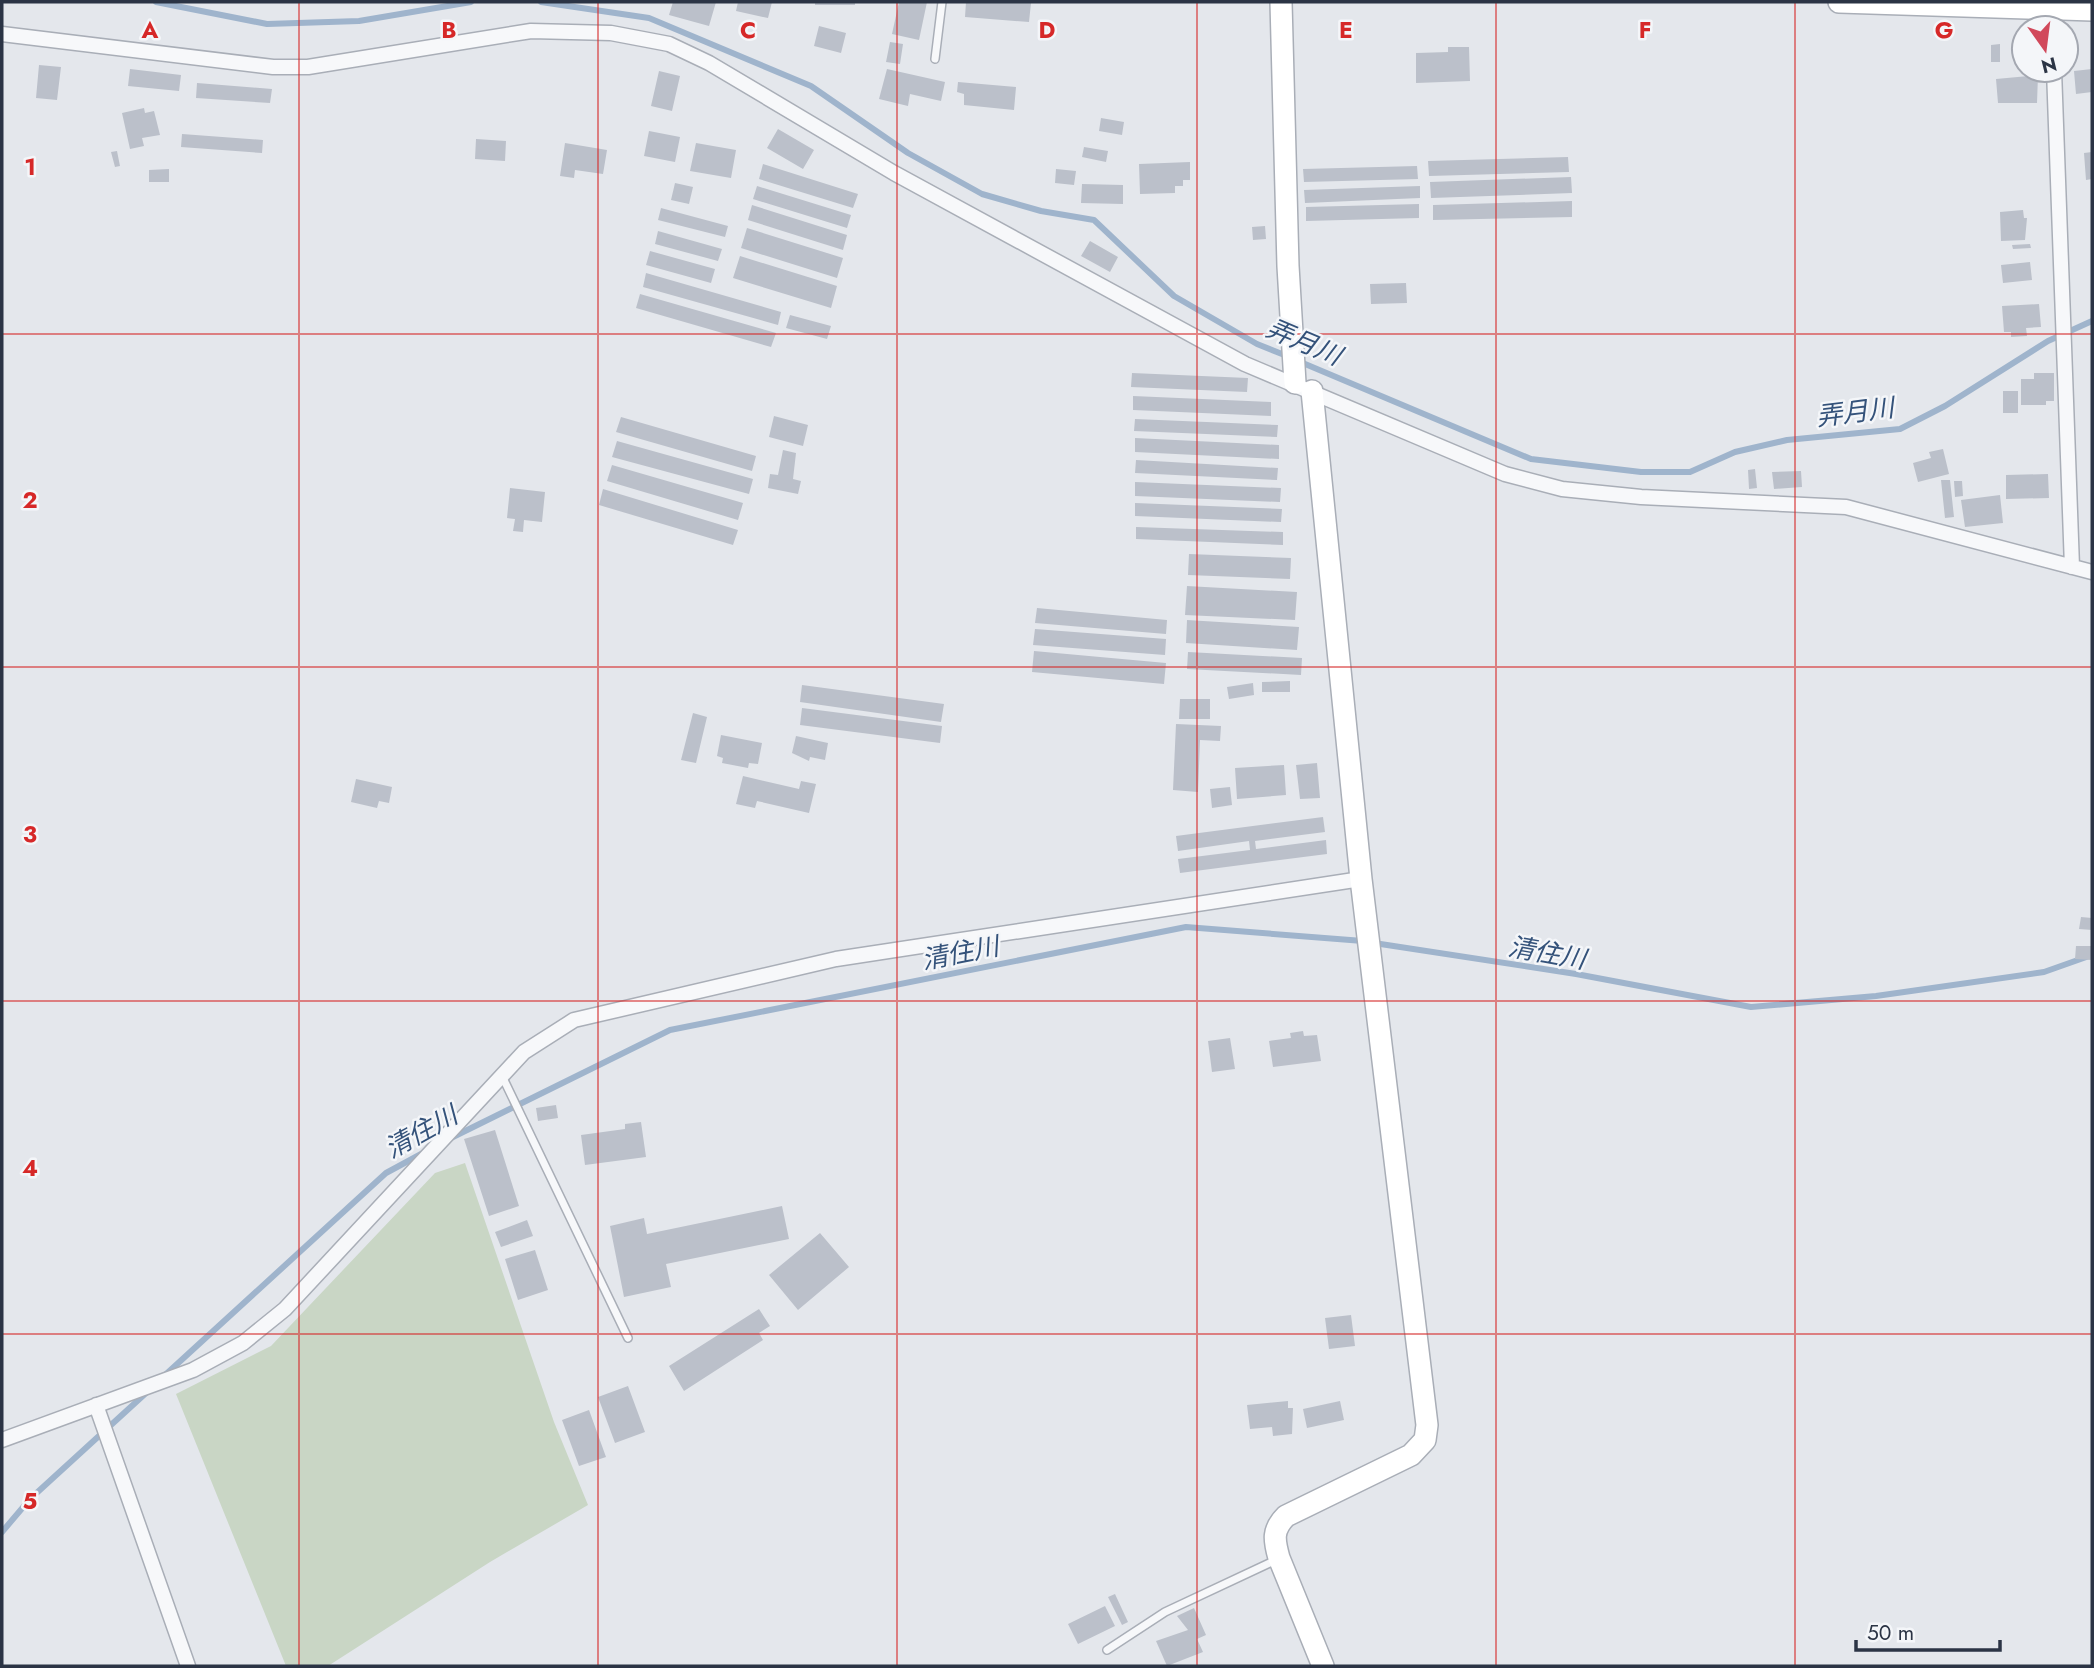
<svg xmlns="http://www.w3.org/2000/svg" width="2094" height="1668" font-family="Jost,'Noto Sans JP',sans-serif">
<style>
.green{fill:#c9d6c5}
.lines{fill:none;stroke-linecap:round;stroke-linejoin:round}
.stream{stroke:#9fb4cc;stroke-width:6}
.building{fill:#bbc0ca}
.lane-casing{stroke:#a9aeb7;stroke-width:10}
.street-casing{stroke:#a9aeb7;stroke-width:17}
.secondary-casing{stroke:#a9aeb7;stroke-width:24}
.lane{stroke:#f7f8fa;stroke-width:7}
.street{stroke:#f7f8fa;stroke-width:14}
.secondary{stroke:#fff;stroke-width:21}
.grid{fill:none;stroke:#d62828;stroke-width:2;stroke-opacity:0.55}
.labels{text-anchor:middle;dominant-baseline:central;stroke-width:5;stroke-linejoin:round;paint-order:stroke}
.water-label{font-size:26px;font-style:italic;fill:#34527a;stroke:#f4f6f9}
.grid-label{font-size:23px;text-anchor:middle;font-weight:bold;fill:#d62828;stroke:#f4f6f9;stroke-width:5;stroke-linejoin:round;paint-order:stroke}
</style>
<rect width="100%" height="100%" fill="#e4e7ec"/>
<path class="green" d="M 465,1163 L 554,1422 L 588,1505 L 490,1562 L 328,1666 L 286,1666 L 176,1394 L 271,1346 L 435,1173 Z"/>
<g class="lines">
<path class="stream" d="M 156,2 L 267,24 L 359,21 L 471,2
M 541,2 L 649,18 L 811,86 L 908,153 L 982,194 L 1041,211 L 1094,220 L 1174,296 L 1257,344 L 1287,356
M 1298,361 L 1531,459 L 1641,472 L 1690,472 L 1735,452 L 1787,440 L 1900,429 L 1945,406 L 2048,341 L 2092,321
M 1374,943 L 1576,974 L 1751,1007 L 1876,996 L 2044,972 L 2092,955
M 451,1138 L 670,1030 L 1186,927 L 1363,941
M 164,1376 L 386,1173 L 423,1153
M 2,1532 L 30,1499 L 146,1393"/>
</g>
<path class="building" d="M 673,2 L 716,2 L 709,26 L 669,15 Z
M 738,2 L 772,2 L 768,18 L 736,11 Z
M 815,2 L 855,2 L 855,5 L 815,5 Z
M 899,2 L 927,2 L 919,40 L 892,34 Z
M 966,2 L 1031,3 L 1029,22 L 965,17 Z
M 819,26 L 846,33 L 841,53 L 814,46 Z
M 890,42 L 903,44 L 900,64 L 886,62 Z
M 2000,44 L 2000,62 L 1991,62 L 1991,45 Z
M 1448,47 L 1469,47 L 1470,81 L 1416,83 L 1416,53 L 1448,52 Z
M 39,65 L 61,67 L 57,100 L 36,98 Z
M 130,69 L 181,75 L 179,91 L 128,86 Z
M 887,69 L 945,82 L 941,101 L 910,94 L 908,106 L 879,99 Z
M 2092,69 L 2092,92 L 2076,94 L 2074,71 Z
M 659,71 L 680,76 L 672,111 L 651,106 Z
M 2038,75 L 2037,103 L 1998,103 L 1996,79 Z
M 958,82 L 1016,87 L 1014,110 L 964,105 L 964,94 L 957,92 Z
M 197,83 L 272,89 L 270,103 L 196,98 Z
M 144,108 L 145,113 L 154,111 L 160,135 L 142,138 L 144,146 L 130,149 L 122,113 Z
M 1101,118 L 1124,122 L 1122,135 L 1099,131 Z
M 778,129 L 814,150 L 803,169 L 767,148 Z
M 649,131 L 680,137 L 675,162 L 644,156 Z
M 182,134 L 263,140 L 262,153 L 181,147 Z
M 476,139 L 506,141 L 505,161 L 475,159 Z
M 565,143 L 607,150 L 603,174 L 575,170 L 574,178 L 560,176 Z
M 696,143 L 736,150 L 731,178 L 690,171 Z
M 1084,147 L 1108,151 L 1106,162 L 1082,157 Z
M 117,151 L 120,166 L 115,167 L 111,152 Z
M 2092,152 L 2092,179 L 2086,180 L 2084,153 Z
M 1568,157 L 1569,172 L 1429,176 L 1428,161 Z
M 1190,162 L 1190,180 L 1183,180 L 1183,186 L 1175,186 L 1175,193 L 1140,194 L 1139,164 Z
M 763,164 L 858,194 L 853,208 L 759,179 Z
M 1417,166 L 1418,179 L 1304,182 L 1303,169 Z
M 169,169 L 169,182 L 149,182 L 149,170 Z
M 1056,169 L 1076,171 L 1074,185 L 1055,183 Z
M 1571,177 L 1572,193 L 1431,198 L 1430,182 Z
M 675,183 L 693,187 L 689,204 L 671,200 Z
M 1082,184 L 1123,185 L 1123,204 L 1081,203 Z
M 757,186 L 851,215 L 847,228 L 753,199 Z
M 1420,186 L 1420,198 L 1305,203 L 1304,190 Z
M 1572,201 L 1572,217 L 1433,220 L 1433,205 Z
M 1419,204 L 1419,218 L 1306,221 L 1306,207 Z
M 752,205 L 847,235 L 843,250 L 748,220 Z
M 661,208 L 728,226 L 725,237 L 658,220 Z
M 2023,210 L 2024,218 L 2027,218 L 2025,240 L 2001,241 L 2000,212 Z
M 1265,226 L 1266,239 L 1253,240 L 1252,227 Z
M 747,228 L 843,258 L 837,278 L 741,248 Z
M 658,231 L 722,249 L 718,261 L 655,244 Z
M 1090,241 L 1118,257 L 1110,272 L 1081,256 Z
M 2030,244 L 2031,248 L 2013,249 L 2012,245 Z
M 650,251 L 715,269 L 711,283 L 646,265 Z
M 740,256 L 837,286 L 831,308 L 733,278 Z
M 2030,262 L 2032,280 L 2003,283 L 2001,265 Z
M 646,273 L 781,312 L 778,325 L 643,287 Z
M 1406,283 L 1407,303 L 1371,304 L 1370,284 Z
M 640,294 L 776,333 L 771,347 L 636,308 Z
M 2039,304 L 2041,327 L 2026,328 L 2027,336 L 2011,337 L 2011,332 L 2004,332 L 2002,306 Z
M 790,315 L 831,326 L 827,339 L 786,328 Z
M 1132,373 L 1248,378 L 1247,392 L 1131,387 Z
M 2034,373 L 2054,373 L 2054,401 L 2046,401 L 2046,405 L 2021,405 L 2021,379 L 2034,379 Z
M 2003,391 L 2018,391 L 2018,413 L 2003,413 Z
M 1133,396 L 1271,402 L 1271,416 L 1133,410 Z
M 774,416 L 808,425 L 803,446 L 769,437 Z
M 621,417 L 756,456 L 752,471 L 616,432 Z
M 1135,419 L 1278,425 L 1277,437 L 1134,431 Z
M 1135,438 L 1279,445 L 1279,459 L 1135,452 Z
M 617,441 L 753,479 L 749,494 L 612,457 Z
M 1943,449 L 1949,474 L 1918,482 L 1913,463 L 1931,458 L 1929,452 Z
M 783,450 L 796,453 L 793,479 L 801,481 L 798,494 L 768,488 L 770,474 L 778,475 Z
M 1136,460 L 1278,468 L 1277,480 L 1135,473 Z
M 612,465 L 743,503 L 738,520 L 607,481 Z
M 1755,469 L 1757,488 L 1749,489 L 1748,470 Z
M 1801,471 L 1802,487 L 1774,489 L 1772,472 Z
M 2048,474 L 2049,498 L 2006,499 L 2006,475 Z
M 1941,480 L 1950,480 L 1954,517 L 1945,518 Z
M 1954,481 L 1962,481 L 1963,496 L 1955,497 Z
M 1135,482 L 1281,488 L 1280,502 L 1135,496 Z
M 510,488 L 545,492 L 542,522 L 524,520 L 523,532 L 513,531 L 515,519 L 507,518 Z
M 603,489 L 738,530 L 733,545 L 599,505 Z
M 2000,495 L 2003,523 L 1965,527 L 1961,500 Z
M 1135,503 L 1282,509 L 1281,522 L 1135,516 Z
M 1136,527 L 1283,532 L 1283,545 L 1136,539 Z
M 1189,554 L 1291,558 L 1290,579 L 1188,575 Z
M 1187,586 L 1297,592 L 1295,620 L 1185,615 Z
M 1037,608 L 1167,620 L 1166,634 L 1035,623 Z
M 1187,620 L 1299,627 L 1297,650 L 1186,643 Z
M 1035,629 L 1166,639 L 1165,655 L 1033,645 Z
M 1034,651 L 1166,663 L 1164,684 L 1032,672 Z
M 1188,652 L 1302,658 L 1301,675 L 1187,669 Z
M 1290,681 L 1290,692 L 1262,692 L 1262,682 Z
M 1253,683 L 1254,695 L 1229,699 L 1227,687 Z
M 802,685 L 944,704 L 941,722 L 800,702 Z
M 1180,699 L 1210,699 L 1210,719 L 1179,719 Z
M 802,708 L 942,726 L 940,743 L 800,725 Z
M 693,713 L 707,717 L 696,763 L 681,760 Z
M 1176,724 L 1221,726 L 1220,741 L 1200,740 L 1198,792 L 1173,790 Z
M 721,735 L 762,743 L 758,764 L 749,763 L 748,768 L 722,763 L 723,758 L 717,756 Z
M 796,736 L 828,743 L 825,760 L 810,757 L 809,761 L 792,753 Z
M 1317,763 L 1320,798 L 1300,799 L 1296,765 Z
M 1284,765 L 1286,795 L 1237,799 L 1235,768 Z
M 743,776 L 799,789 L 801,781 L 816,784 L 809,813 L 757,801 L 755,808 L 736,804 Z
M 356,779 L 392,787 L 389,803 L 379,801 L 377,808 L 351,802 Z
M 1230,787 L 1232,805 L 1212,808 L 1210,789 Z
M 1323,817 L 1325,832 L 1255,841 L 1256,849 L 1326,840 L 1327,854 L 1180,873 L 1178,859 L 1250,850 L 1249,841 L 1178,851 L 1176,836 Z
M 2081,917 L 2092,918 L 2092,930 L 2079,929 Z
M 2076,946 L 2092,946 L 2092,960 L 2075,959 Z
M 1303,1031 L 1304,1036 L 1317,1035 L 1321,1061 L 1273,1067 L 1269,1041 L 1291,1038 L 1290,1033 Z
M 1230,1038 L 1235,1069 L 1212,1072 L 1208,1041 Z
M 556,1105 L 558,1118 L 538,1121 L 536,1108 Z
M 641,1122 L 646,1157 L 585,1165 L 581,1135 L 625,1129 L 625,1124 Z
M 495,1130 L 519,1206 L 489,1216 L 464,1139 Z
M 782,1206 L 789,1239 L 666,1264 L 671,1287 L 624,1297 L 610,1226 L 644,1218 L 647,1234 Z
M 527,1220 L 533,1236 L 501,1247 L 495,1232 Z
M 820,1233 L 849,1267 L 798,1310 L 769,1275 Z
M 535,1250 L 548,1290 L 518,1300 L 505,1259 Z
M 759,1309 L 770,1326 L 759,1333 L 763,1340 L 684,1391 L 669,1366 Z
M 1351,1315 L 1355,1346 L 1329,1349 L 1325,1318 Z
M 628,1386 L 645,1432 L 615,1443 L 598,1397 Z
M 1288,1401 L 1288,1408 L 1293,1408 L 1292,1434 L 1273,1436 L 1272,1427 L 1250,1429 L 1247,1405 Z
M 1340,1401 L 1344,1420 L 1307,1428 L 1303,1409 Z
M 589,1410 L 606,1457 L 579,1466 L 562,1420 Z
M 1115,1594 L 1128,1622 L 1122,1625 L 1108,1597 Z
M 1105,1606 L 1115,1626 L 1078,1644 L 1068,1624 Z
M 1194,1608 L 1206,1635 L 1197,1639 L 1203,1652 L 1167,1666 L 1156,1641 L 1188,1630 L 1177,1616 Z"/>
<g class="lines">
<defs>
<path id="lane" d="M 935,59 L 942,2
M 503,1078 L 628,1338
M 1107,1650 L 1165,1612 L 1276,1560"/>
<path id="street" d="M 2050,9 L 2051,28
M 2,34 L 273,67 L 308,67 L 531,31 L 611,33 L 669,44 L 709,63 L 894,173 L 1245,364 L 1505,474 L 1562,489 L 1641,497 L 1846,507 L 2092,572
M 2054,70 L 2072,567
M 96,1405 L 188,1666
M 2,1440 L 193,1370 L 243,1343 L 285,1309 L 524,1052 L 574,1020 L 836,959 L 1361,879"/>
<path id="secondary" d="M 1281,2 L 1288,266 L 1295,383
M 1839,2 L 2092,10
M 1312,391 L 1361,879 L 1427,1425 L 1425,1440 L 1411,1455 L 1286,1516 C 1272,1530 1274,1540 1279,1558 L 1323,1666"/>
</defs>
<use href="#lane" class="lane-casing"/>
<use href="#street" class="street-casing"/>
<use href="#secondary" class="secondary-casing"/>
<use href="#lane" class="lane"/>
<use href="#street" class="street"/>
<use href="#secondary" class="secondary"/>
</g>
<path class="grid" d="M 299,2 L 299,1666M 598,2 L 598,1666M 897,2 L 897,1666M 1197,2 L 1197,1666M 1496,2 L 1496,1666M 1795,2 L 1795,1666M 2,334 L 2092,334M 2,667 L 2092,667M 2,1001 L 2092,1001M 2,1334 L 2092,1334"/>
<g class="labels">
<g class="water-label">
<text transform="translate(1304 342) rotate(23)">弄月川</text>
<text transform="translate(1855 412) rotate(-7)">弄月川</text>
<text transform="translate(960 953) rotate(-11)">清住川</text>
<text transform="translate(1547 953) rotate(10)">清住川</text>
<text transform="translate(421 1132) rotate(-29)">清住川</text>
</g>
</g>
<g class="grid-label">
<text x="150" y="38">A</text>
<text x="449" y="38">B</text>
<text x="748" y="38">C</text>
<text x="1047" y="38">D</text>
<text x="1346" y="38">E</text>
<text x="1645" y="38">F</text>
<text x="1944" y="38">G</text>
<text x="30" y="175">1</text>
<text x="30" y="508">2</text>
<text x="30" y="842">3</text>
<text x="30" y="1176">4</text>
<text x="30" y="1509">5</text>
</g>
<rect width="2094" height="1668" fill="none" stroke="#2b3445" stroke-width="7"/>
<g transform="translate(2045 49) rotate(166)"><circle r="33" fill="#f4f6f9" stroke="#a4a8b1" stroke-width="2"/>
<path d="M0-5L12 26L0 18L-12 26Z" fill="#d1495b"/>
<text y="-10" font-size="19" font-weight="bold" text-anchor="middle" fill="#2b3445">N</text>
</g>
<path d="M1856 1640v10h144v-10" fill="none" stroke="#2b3445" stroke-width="3.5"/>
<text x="1867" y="1640" font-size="21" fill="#2b3445" stroke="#f4f6f9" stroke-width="5" paint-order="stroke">50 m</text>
</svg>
